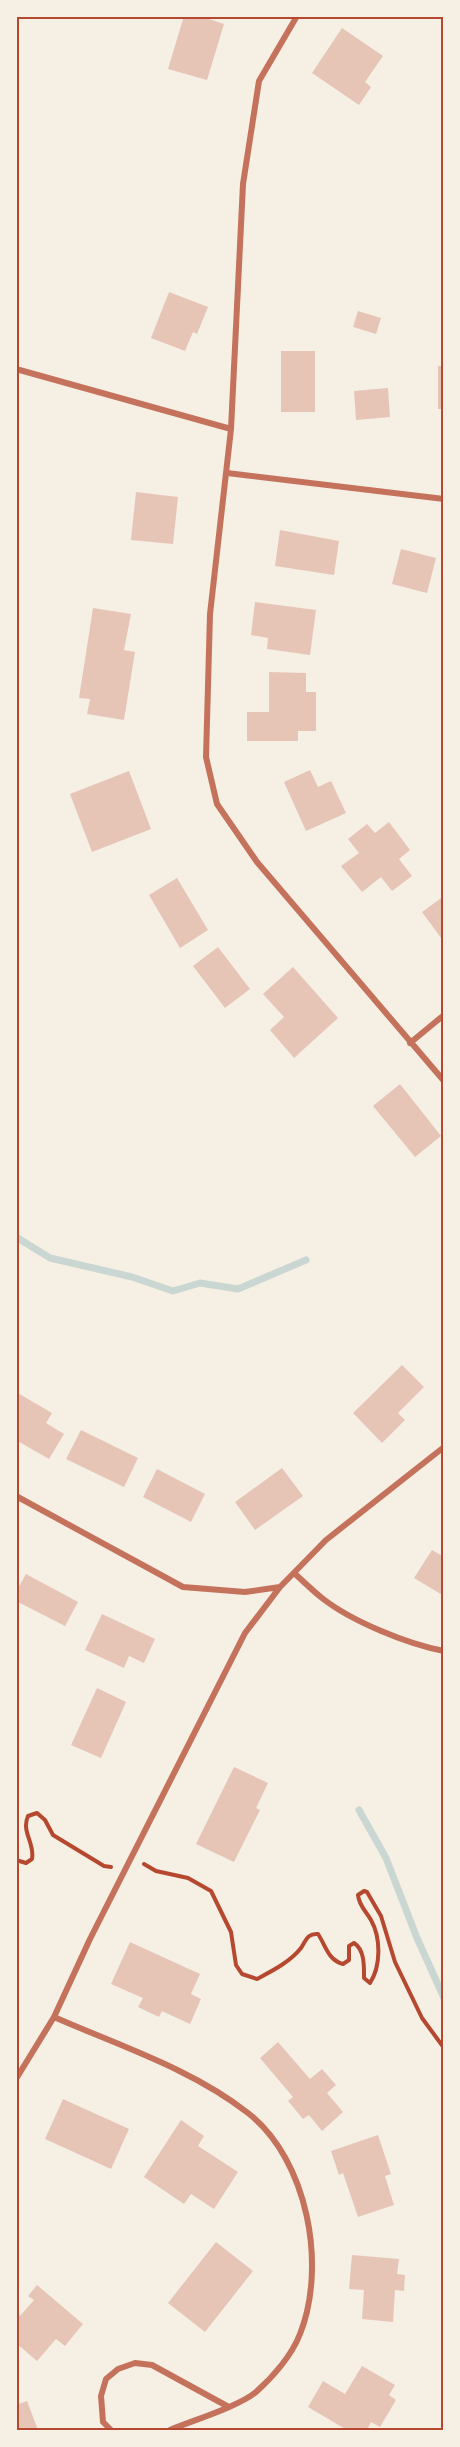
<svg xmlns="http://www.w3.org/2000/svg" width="460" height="2447" font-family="'Nunito Sans',sans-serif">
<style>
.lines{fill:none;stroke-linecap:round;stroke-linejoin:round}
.stream{stroke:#c9d6d2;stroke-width:7}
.building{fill:#e6c5b7}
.path{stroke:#b5482f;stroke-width:4}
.minor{stroke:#c5725c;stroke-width:6}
.neatline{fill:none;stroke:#b5482f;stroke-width:2}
</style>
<rect width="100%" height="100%" fill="#f6efe4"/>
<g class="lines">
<path class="stream" d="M 16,1237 L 50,1258 L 132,1277 L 173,1291 L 200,1283 L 238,1289 L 306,1260
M 359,1810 L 386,1858 L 417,1938 L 444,1998"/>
</g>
<path class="building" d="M 184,16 L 200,16 L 224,24 L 207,80 L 168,69 Z
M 342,28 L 383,56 L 365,82 L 371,87 L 359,105 L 312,73 Z
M 169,292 L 208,307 L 197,334 L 193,332 L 185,351 L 151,338 Z
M 358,311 L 381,318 L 376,334 L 353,327 Z
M 281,351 L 315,351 L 315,412 L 281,412 Z
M 438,366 L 444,366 L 444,409 L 438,409 Z
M 388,388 L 390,417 L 356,420 L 354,391 Z
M 136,492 L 178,497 L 173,544 L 131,540 Z
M 280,530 L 339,541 L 334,575 L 275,566 Z
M 401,549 L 436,558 L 427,593 L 392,584 Z
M 255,602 L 316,610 L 310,655 L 267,649 L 268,638 L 251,635 Z
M 93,608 L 131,614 L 124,650 L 135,652 L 124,720 L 87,714 L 90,699 L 79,698 Z
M 269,672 L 306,673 L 306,692 L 316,692 L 316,731 L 298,731 L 298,741 L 247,741 L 247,712 L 269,712 Z
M 310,770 L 318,787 L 331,781 L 346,813 L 306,831 L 284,782 Z
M 129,771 L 151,829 L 92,852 L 70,794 Z
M 389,822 L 410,850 L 399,859 L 412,876 L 392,891 L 381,877 L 362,892 L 341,866 L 359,853 L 348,839 L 367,824 L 375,833 Z
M 177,878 L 208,930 L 180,948 L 149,895 Z
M 444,896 L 444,942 L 422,912 Z
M 218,947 L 250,989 L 225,1008 L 193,966 Z
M 293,967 L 338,1018 L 294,1058 L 270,1030 L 284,1017 L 263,994 Z
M 400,1084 L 441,1136 L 415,1157 L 373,1106 Z
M 402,1365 L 424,1387 L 398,1413 L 405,1420 L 382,1443 L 353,1413 Z
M 16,1392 L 52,1413 L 46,1423 L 64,1434 L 49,1459 L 16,1440 Z
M 81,1430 L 138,1458 L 124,1487 L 66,1459 Z
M 282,1468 L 303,1496 L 255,1530 L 235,1502 Z
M 157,1469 L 205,1494 L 191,1522 L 143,1497 Z
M 432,1550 L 444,1557 L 444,1596 L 414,1578 Z
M 26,1574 L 78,1602 L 65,1626 L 16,1601 L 16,1592 Z
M 102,1614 L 155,1639 L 144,1663 L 129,1656 L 124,1668 L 85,1650 Z
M 97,1688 L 126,1702 L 101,1758 L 71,1745 Z
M 234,1767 L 268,1783 L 256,1808 L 260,1810 L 234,1862 L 196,1844 Z
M 130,1942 L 200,1974 L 191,1994 L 201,1999 L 190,2024 L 162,2011 L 159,2017 L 138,2007 L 143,1998 L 111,1984 Z
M 278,2042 L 310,2079 L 322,2069 L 336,2085 L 327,2093 L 343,2112 L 322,2131 L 309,2115 L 303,2119 L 288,2101 L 293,2097 L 260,2058 Z
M 63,2099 L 129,2129 L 111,2169 L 45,2139 Z
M 181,2120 L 204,2136 L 198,2146 L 238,2172 L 214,2209 L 191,2194 L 184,2204 L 144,2177 Z
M 378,2135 L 391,2174 L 385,2176 L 394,2205 L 358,2217 L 343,2173 L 339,2175 L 331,2151 Z
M 216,2242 L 253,2271 L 205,2332 L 168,2303 Z
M 352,2255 L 399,2259 L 397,2274 L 405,2275 L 404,2291 L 395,2290 L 393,2322 L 362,2319 L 364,2290 L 349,2289 Z
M 37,2285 L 83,2324 L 65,2346 L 56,2339 L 37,2361 L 16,2343 L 16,2314 L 20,2316 L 34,2300 L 28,2296 Z
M 362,2366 L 395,2385 L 389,2395 L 396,2400 L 380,2427 L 371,2422 L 367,2430 L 347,2430 L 308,2407 L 323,2381 L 345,2394 Z
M 27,2401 L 38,2430 L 16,2430 L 16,2405 Z"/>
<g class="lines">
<path class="path" d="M 16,1860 L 26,1863 L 32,1859 C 35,1843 21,1832 28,1816 L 37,1813 L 45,1820 L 53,1835 L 104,1866 L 111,1867
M 144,1864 L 156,1871 L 188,1878 L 211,1891 L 231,1932 L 236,1965 L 242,1974 L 257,1979 C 272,1971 290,1962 301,1948 C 306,1941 307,1933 318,1934 C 326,1946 328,1960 343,1964 L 349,1960 L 349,1946 L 354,1943 C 365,1950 364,1967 364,1978 L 370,1983 C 381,1966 381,1938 371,1920 C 366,1911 359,1906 358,1895 L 364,1891 L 367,1892 L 381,1916 L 395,1962 L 422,2018 L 444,2048"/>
<path class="minor" d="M 297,16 L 259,81 L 243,184 L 231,429 L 210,614 L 206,757 L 217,804 L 257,862 L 444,1081
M 16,369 L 231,429
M 227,473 L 444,499
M 410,1043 L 444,1015
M 16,1496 L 183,1587 L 245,1592 L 280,1587
M 294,1573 C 303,1581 312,1590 322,1598 C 351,1621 407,1644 444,1651
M 54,2017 C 120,2046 192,2069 248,2113 C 308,2160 327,2266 300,2334 C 292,2355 273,2377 256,2392 C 240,2406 191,2421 170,2430
M 16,2079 L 54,2017 L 90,1939 L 245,1633 L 280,1587 L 326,1540 L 444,1447
M 111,2430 L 103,2422 L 101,2396 L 106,2379 L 118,2369 L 135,2363 L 152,2365 L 227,2406"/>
</g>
<rect width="460" height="2447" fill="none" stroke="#f6efe4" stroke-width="36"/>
<rect x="18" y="18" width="424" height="2411" class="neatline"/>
</svg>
